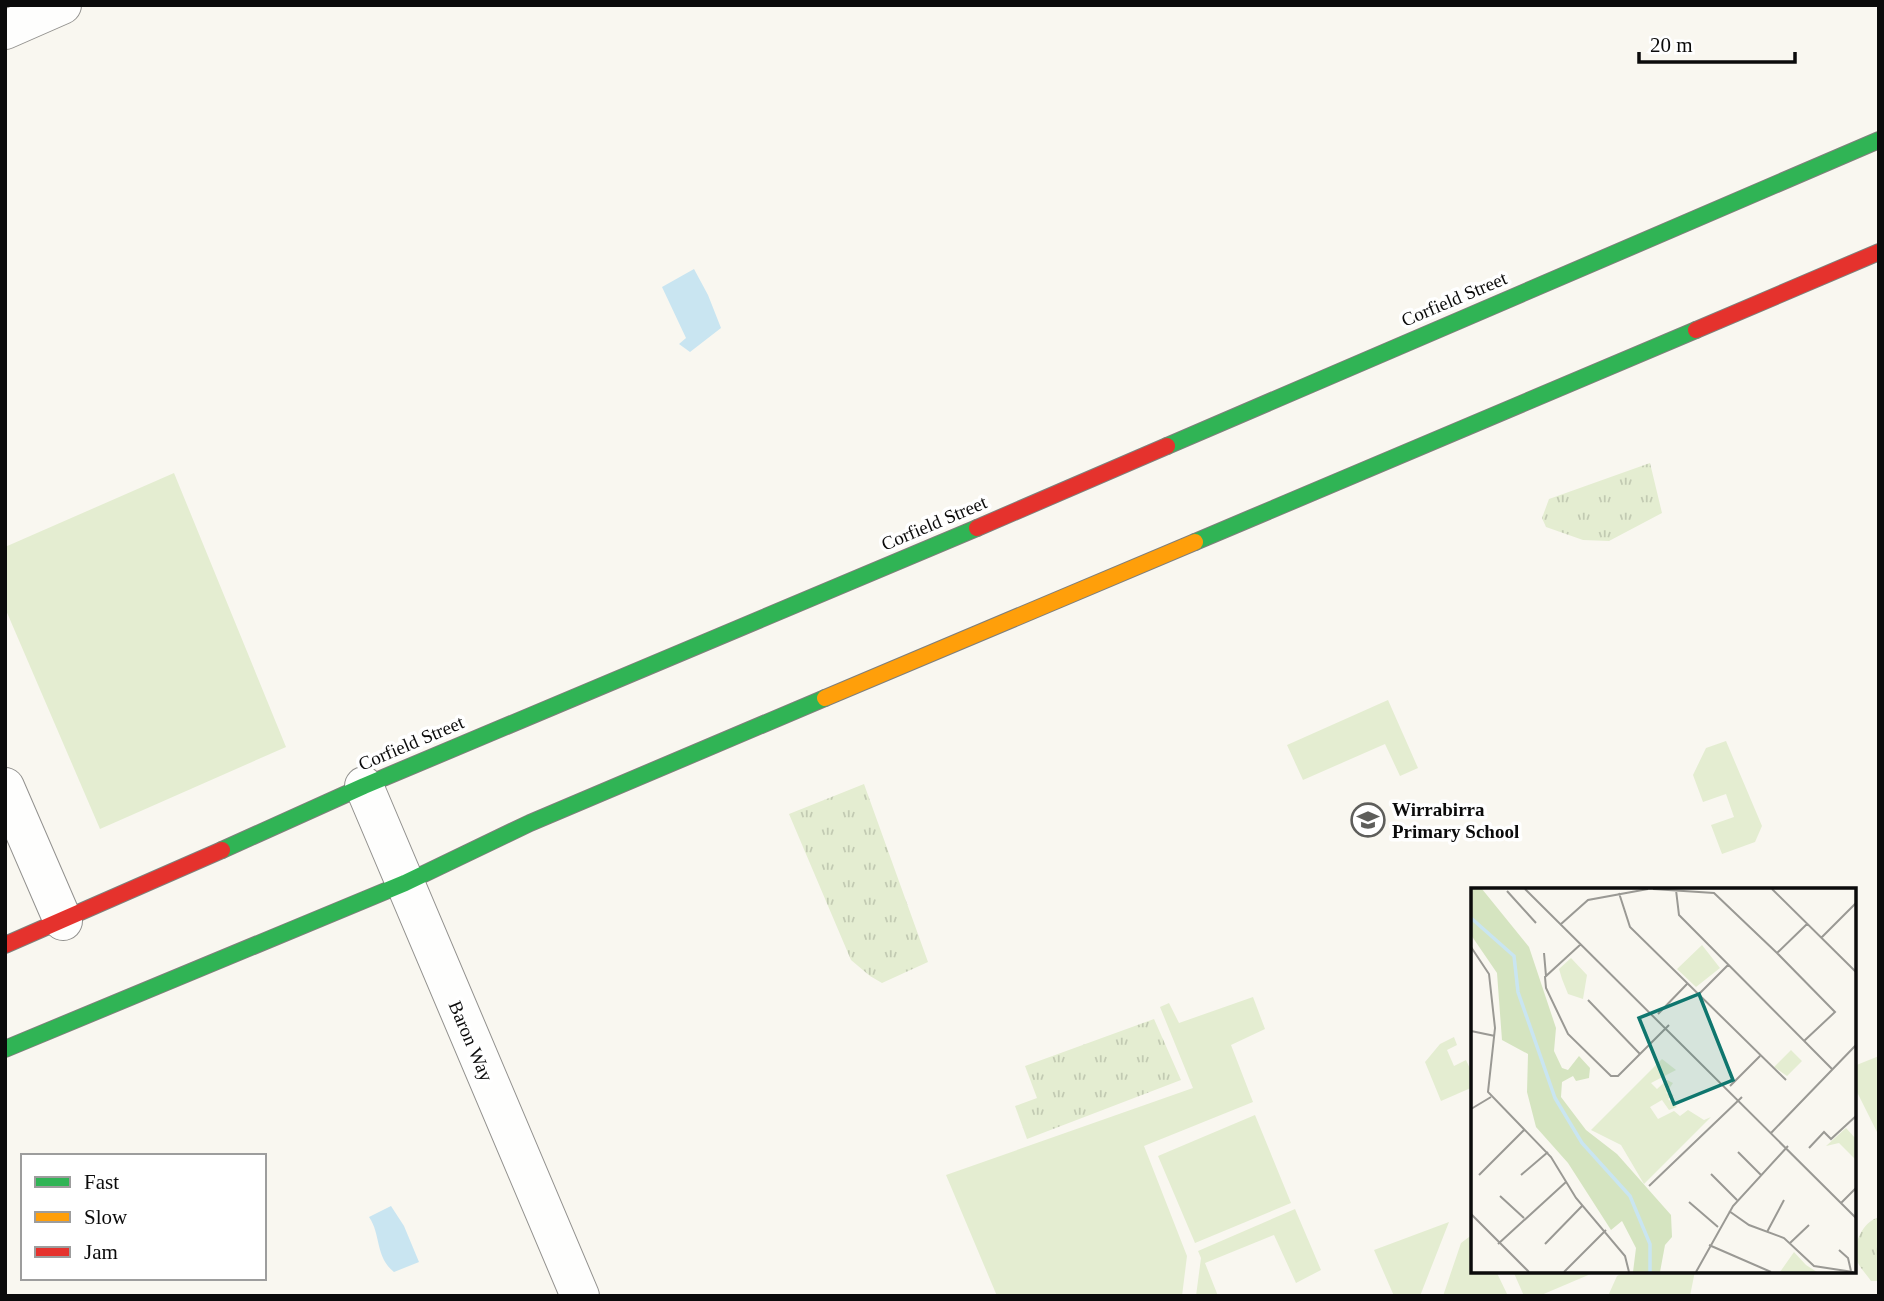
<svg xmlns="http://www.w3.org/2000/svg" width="1884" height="1301" font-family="'Times New Roman',serif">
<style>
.grass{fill:#e4edd1}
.park{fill:url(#park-tufts)}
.water{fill:#c9e5f1}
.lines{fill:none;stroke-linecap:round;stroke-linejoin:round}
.street-casing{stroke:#92918e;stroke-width:40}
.fast-casing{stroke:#7f7f7b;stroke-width:18}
.slow-casing{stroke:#7f7f7b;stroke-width:18}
.jam-casing{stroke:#7f7f7b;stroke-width:18}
.street{stroke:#fefefd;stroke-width:38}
.fast{stroke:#30b455;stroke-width:16}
.slow{stroke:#ff9f0a;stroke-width:16}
.jam{stroke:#e5322d;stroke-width:16}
.labels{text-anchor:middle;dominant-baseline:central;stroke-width:7;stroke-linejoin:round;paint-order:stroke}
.street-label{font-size:19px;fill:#0b0b0b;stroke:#fff}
.poi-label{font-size:19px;font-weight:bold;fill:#0b0b0b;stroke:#fff;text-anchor:start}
.inset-river{fill:none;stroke:#c9e5f1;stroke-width:3.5}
.inset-road{fill:none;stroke:#9a9994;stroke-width:2}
.view{fill:#0f766e;fill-opacity:0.15;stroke:#0f766e;stroke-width:3.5}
.inset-edge{fill:none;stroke:#0b0b0b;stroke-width:3.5}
</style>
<defs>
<pattern id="park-tufts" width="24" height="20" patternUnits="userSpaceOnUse" patternTransform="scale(1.75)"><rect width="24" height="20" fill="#e4edd1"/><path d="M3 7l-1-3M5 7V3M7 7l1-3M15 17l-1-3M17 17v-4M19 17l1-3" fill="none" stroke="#c2cab2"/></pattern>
</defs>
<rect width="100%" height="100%" fill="#f9f7f0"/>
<path class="grass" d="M 174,473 L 286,747 L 100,829 L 5,608 L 5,547 Z
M 1388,700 L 1418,768 L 1400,776 L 1385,744 L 1303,780 L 1287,745 Z
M 1726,741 L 1762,826 L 1755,842 L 1722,854 L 1711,825 L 1734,817 L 1726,794 L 1703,802 L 1693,775 L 1706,748 Z
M 1253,997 L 1265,1029 L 1231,1045 L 1253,1102 L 1144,1146 L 1187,1256 L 1182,1296 L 997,1296 L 946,1175 L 1193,1088 L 1160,1007 L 1169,1003 L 1179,1023 Z
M 1454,1037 L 1457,1045 L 1447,1050 L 1454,1066 L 1466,1060 L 1473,1075 L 1473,1087 L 1441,1101 L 1425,1062 L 1440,1044 Z
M 1879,1056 L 1879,1136 L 1854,1086 L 1854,1066 Z
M 1255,1115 L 1291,1203 L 1195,1243 L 1158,1156 Z
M 1295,1209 L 1321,1270 L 1296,1283 L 1274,1235 L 1205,1263 L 1218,1296 L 1196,1296 L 1201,1258 L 1198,1251 Z
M 1449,1222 L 1420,1296 L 1394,1296 L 1374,1250 Z
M 1473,1234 L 1473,1271 L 1496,1271 L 1508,1296 L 1443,1296 L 1461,1243 Z
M 1513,1271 L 1592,1271 L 1593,1273 L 1539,1296 L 1524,1296 Z
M 1627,1271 L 1695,1271 L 1690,1296 L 1608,1296 L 1617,1276 Z"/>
<path class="park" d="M 1650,463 L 1662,513 L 1609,541 L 1583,540 L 1546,527 L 1542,518 L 1549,499 Z
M 864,784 L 928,962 L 882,983 L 870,976 L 851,960 L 789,814 Z
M 1154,1019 L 1181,1080 L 1027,1139 L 1015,1106 L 1037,1098 L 1025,1066 Z
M 1879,1217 L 1879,1281 L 1871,1281 C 1867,1275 1861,1269 1858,1263 C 1851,1246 1862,1222 1879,1217 Z"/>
<path class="water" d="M 694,269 L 708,295 L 721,328 L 690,352 L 679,344 L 686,338 L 662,287 Z
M 391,1206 L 404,1226 L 419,1262 L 394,1272 C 375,1257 381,1234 369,1217 Z"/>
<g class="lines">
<defs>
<path id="street" d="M 5,30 L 62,5
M 364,786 L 580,1296
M 5,787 L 63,921"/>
<path id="fast" d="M 1167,446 L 1879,140
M 1195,542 L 1696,330
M 222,850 L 364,786 L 977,528
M 5,1049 L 405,883 L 530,823 L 825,698"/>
<path id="slow" d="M 825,698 L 1195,542"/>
<path id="jam" d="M 1696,330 L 1879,252
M 977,528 L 1167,446
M 5,945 L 222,850"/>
</defs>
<use href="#street" class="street-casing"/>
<use href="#fast" class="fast-casing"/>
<use href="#slow" class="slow-casing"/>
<use href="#jam" class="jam-casing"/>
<use href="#street" class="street"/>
<use href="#fast" class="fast"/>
<use href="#slow" class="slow"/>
<use href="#jam" class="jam"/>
</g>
<defs>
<symbol id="school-ring" viewBox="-11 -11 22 22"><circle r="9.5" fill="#fff" stroke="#5e5e5b" stroke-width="1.5"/><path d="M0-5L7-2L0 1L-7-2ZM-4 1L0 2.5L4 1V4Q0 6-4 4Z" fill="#5e5e5b"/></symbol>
</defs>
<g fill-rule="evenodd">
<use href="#school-ring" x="1349" y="801" width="38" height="38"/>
</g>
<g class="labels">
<g class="street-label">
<text transform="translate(1454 299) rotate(-23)">Corfield Street</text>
<text transform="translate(934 523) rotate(-23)">Corfield Street</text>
<text transform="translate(411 743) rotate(-23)">Corfield Street</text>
<text transform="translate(471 1041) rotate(67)">Baron Way</text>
</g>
<g class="poi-label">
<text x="1392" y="809">Wirrabirra<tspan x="1392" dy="22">Primary School</tspan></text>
</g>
</g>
<g transform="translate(1471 888)">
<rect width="385" height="385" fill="#f9f7f0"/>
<path d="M 191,171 L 205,182 L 180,195 L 186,201 L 196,192 L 202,195 L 195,205 L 203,207 L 197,211 L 206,219 L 198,222 L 191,212 L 179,219 L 187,231 L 203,223 L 209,228 L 217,222 L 233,232 L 240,229 L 173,296 L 150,257 L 120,242 Z" fill="#e4edd1"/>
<path d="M 0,1 L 11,1 L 58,59 L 85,140 L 83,163 L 91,180 L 97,182 L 108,168 L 119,180 L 118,190 L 105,193 L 102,188 L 91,194 L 90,209 L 115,242 L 146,266 L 200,327 L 201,349 L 194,357 L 189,384 L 162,384 L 165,360 L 151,333 L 140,342 L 97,275 L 65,239 L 56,204 L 57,166 L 31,152 L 26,85 L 0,47 Z" fill="#d5e4c0"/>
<path d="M 231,57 L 249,80 L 225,99 L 206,81 ZM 100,70 L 116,87 L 112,111 L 97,106 L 91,91 L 88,81 ZM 320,162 L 331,173 L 316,188 L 303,179 ZM 375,240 L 385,251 L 385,272 L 368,255 L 355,258 ZM 323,364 L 335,377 L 346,384 L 309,384 Z" fill="#e4edd1"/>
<path class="inset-river" d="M 0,30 L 43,68 L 47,104 L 84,210 L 111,255 L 159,308 L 179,356 L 179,384"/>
<path class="inset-road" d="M 54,1 L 385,330M 182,1 L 243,5 L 306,65 L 364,124 L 333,153M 301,1 L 385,84M 205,2 L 208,27 L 361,181M 36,3 L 65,35M 148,5 L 159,39 L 315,192M 90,36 L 117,12 L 177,1M 350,50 L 385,15M 110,56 L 74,89 L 75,100 L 97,146 L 140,188 L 147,188 L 198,137M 0,59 L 18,86 L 24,140 L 17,204 L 80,269 L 105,310 L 154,368 L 158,384M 73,65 L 75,88M 306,65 L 336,36M 227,107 L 257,77M 117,112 L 169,166M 187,126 L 216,96M 0,143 L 24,148M 259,198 L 289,168M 0,221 L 20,209M 300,245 L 385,157M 338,260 L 353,244 L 360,251 L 385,228M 267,264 L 290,287M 240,286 L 266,312M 8,287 L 53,242M 50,287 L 77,264M 178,298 L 271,209M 29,308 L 53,330M 218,314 L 247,339M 370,315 L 385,300M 258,323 L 278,337 L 313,350 L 343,378 L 382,384M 0,326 L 58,384M 296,344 L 313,312M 319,355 L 338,337M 27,356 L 95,294M 74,356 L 111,318M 238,357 L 300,384M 368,362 L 377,370 L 380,383M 93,384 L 135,342M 225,384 L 262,318 L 317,258"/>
<path class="view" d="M 228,106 L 262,192 L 203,216 L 168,130 Z"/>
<rect width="385" height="385" class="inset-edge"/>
</g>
<rect width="1884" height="1301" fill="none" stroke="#0b0b0b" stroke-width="14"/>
<rect x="21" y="1154" width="245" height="126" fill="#ffffff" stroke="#9d9d9d" stroke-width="2"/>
<rect x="35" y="1177" width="35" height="10" fill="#30b455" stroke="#9d9d9d" stroke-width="2"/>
<text x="84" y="1189" font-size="21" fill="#0b0b0b">Fast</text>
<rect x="35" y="1212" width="35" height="10" fill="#ff9f0a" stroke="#9d9d9d" stroke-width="2"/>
<text x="84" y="1224" font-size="21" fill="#0b0b0b">Slow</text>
<rect x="35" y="1247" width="35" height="10" fill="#e5322d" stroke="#9d9d9d" stroke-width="2"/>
<text x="84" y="1259" font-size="21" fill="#0b0b0b">Jam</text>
<path d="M1639 52v10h156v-10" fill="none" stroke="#0b0b0b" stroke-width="3.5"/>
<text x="1650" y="52" font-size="21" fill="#0b0b0b" stroke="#ffffff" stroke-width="5" paint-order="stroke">20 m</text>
</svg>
